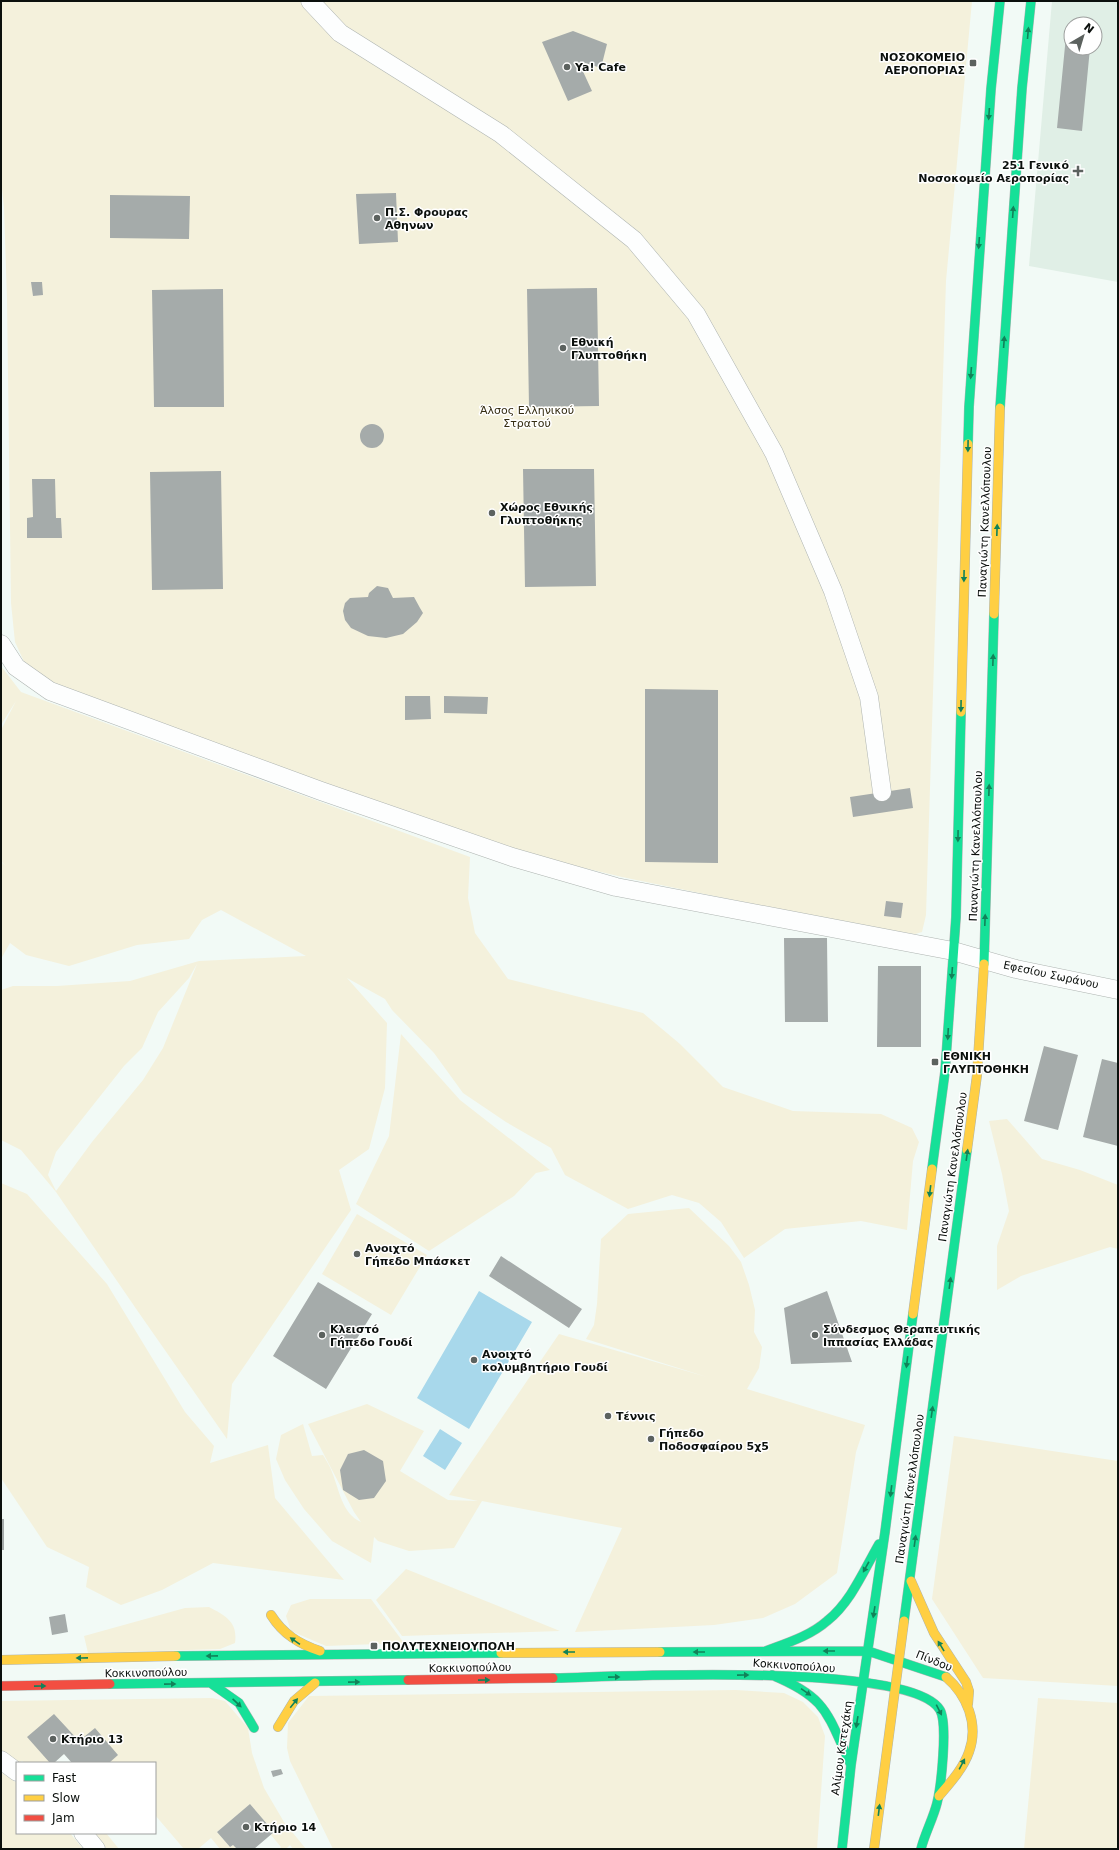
<svg xmlns="http://www.w3.org/2000/svg" width="1119" height="1850" font-family="'DejaVu Sans',sans-serif">
<style>
.built{fill:#e0efe6;fill-rule:evenodd}
.green{fill:#f4f1dc;fill-rule:evenodd}
.water{fill:#a8d8eb}
.building{fill:#a5abaa}
.lines{fill:none;stroke-linecap:round;stroke-linejoin:round}
.street-casing{stroke:#aeb4b1;stroke-width:19}
.fast-casing{stroke:#aeb4b1;stroke-width:10}
.slow-casing{stroke:#aeb4b1;stroke-width:10}
.jam-casing{stroke:#aeb4b1;stroke-width:10}
.street{stroke:#fdfefe;stroke-width:18}
.fast{stroke:#16e098;stroke-width:9}
.slow{stroke:#ffcf43;stroke-width:9}
.jam{stroke:#f24e42;stroke-width:9}
.oneway{fill:#118259}
.poi-dot{fill:#5c625f;stroke:#fff;stroke-width:1.5}
.labels{text-anchor:middle;dominant-baseline:central;stroke-width:3;stroke-linejoin:round;paint-order:stroke}
.poi-label{font-size:11px;font-weight:bold;fill:#0b100d;stroke:#fff;text-anchor:start}
.park-label{font-size:11px;fill:#342c11;stroke:#fff}
.street-label{font-size:11px;fill:#0b100d;stroke:#fff}
</style>
<rect width="100%" height="100%" fill="#f2faf6"/>
<path class="built" d="M 1052,1 L 1118,1 L 1118,282 L 1029,266 ZM 1071,24 L 1095,24 L 1095,48 L 1071,48 Z"/>
<path class="green" d="M 1,1 L 972,1 L 946,281 L 926,915 L 922,932 L 915,934 L 865,927 L 622,877 L 505,849 L 53,686 L 27,668 L 15,642 L 11,603 L 7,299 L 4,207 L 1,180 Z
M 1,666 L 21,692 L 470,857 L 468,898 L 475,933 L 508,979 L 643,1013 L 680,1044 L 723,1087 L 793,1111 L 881,1114 L 912,1128 L 919,1142 L 913,1161 L 907,1230 L 861,1221 L 785,1229 L 744,1258 L 721,1222 L 699,1203 L 672,1195 L 628,1209 L 565,1175 L 551,1148 L 506,1122 L 463,1093 L 434,1053 L 392,1010 L 385,999 L 347,978 L 387,1023 L 385,1088 L 369,1149 L 339,1170 L 351,1210 L 232,1384 L 227,1439 L 139,1313 L 56,1192 L 21,1150 L 1,1140 L 1,990 L 13,986 L 57,986 L 130,981 L 199,961 L 306,956 L 221,910 L 202,920 L 189,939 L 137,945 L 69,966 L 26,955 L 10,943 L 1,959 L 1,862 L 6,866 L 1,861 L 1,730 L 16,701 L 1,725 ZM 197,964 L 163,1048 L 143,1080 L 92,1142 L 56,1191 L 48,1175 L 56,1152 L 124,1066 L 142,1048 L 158,1012 L 189,978 Z
M 401,1034 L 460,1100 L 550,1170 L 536,1173 L 514,1196 L 429,1251 L 356,1204 L 389,1136 Z
M 1007,1119 L 1042,1159 L 1080,1170 L 1118,1185 L 1118,1249 L 1110,1247 L 1021,1276 L 997,1290 L 997,1246 L 1009,1211 L 1002,1174 L 989,1121 Z
M 1,1183 L 27,1194 L 107,1284 L 185,1412 L 214,1446 L 210,1463 L 268,1445 L 275,1498 L 344,1580 L 213,1563 L 162,1590 L 121,1605 L 86,1587 L 89,1567 L 47,1547 L 1,1478 Z
M 689,1208 L 729,1246 L 741,1262 L 749,1285 L 755,1310 L 754,1332 L 762,1347 L 759,1368 L 747,1389 L 865,1425 L 856,1452 L 837,1573 L 795,1604 L 763,1618 L 714,1625 L 575,1632 L 622,1528 L 482,1501 L 454,1548 L 409,1551 L 378,1541 L 374,1537 L 371,1563 L 332,1541 L 304,1509 L 285,1480 L 276,1459 L 281,1435 L 303,1424 L 312,1456 L 323,1455 C 326,1460 330,1466 332,1472 C 339,1489 342,1514 361,1522 L 354,1512 L 308,1424 L 367,1404 L 424,1431 L 400,1471 L 448,1500 L 478,1501 L 449,1495 L 559,1334 L 707,1377 L 586,1339 L 594,1325 L 597,1304 L 601,1239 L 628,1214 Z
M 357,1214 L 427,1255 L 391,1315 L 322,1274 Z
M 954,1436 L 1118,1461 L 1118,1686 L 983,1678 L 932,1599 Z
M 406,1569 L 560,1631 L 402,1636 L 376,1600 Z
M 310,1599 L 371,1599 L 404,1643 L 326,1646 L 291,1631 L 286,1616 L 291,1605 Z
M 209,1607 C 226,1616 238,1622 235,1643 L 220,1649 L 88,1653 L 84,1636 L 185,1608 Z
M 736,1690 L 784,1693 L 803,1702 L 818,1717 L 825,1736 L 817,1849 L 333,1849 L 290,1761 L 287,1748 L 288,1723 L 309,1696 Z
M 212,1698 L 225,1701 L 248,1728 L 252,1753 L 264,1788 L 284,1822 L 306,1849 L 293,1849 L 290,1845 L 286,1849 L 279,1849 L 281,1847 L 271,1835 L 274,1832 L 250,1805 L 217,1832 L 230,1847 L 233,1845 L 237,1849 L 220,1849 L 211,1838 L 198,1849 L 184,1849 L 155,1815 L 155,1763 L 112,1763 L 106,1757 L 66,1752 L 53,1763 L 25,1763 L 22,1761 L 18,1763 L 1,1750 L 1,1701 Z
M 1038,1698 L 1118,1703 L 1118,1849 L 1024,1849 Z
M 1,1772 L 17,1783 L 17,1833 L 70,1833 L 83,1849 L 1,1849 Z
M 93,1833 L 106,1833 L 119,1849 L 107,1849 Z"/>
<path class="water" d="M 479,1291 L 532,1322 L 469,1429 L 417,1398 Z
M 440,1429 L 462,1443 L 445,1470 L 423,1456 Z"/>
<path class="building" d="M 573,31 L 607,44 L 601,68 L 585,63 L 580,65 L 592,91 L 568,101 L 542,42 Z
M 1066,36 L 1071,37 L 1071,48 L 1090,48 L 1082,131 L 1057,128 Z
M 396,193 L 398,242 L 359,244 L 356,194 Z
M 110,195 L 190,196 L 189,239 L 110,238 Z
M 31,282 L 42,282 L 43,295 L 33,296 Z
M 597,288 L 599,406 L 529,407 L 527,289 Z
M 223,289 L 224,407 L 154,407 L 152,290 Z
M360 436a12 12 0 1 1 24 0a12 12 0 1 1-24 0Z
M 523,469 L 594,469 L 596,586 L 525,587 Z
M 221,471 L 223,589 L 152,590 L 150,472 Z
M 32,479 L 55,479 L 56,518 L 61,518 L 62,538 L 27,538 L 27,518 L 33,517 Z
M 377,586 L 388,588 L 393,598 L 414,597 L 420,608 L 423,613 L 417,622 L 403,634 L 386,638 L 368,636 L 351,628 L 345,620 L 343,611 L 345,603 L 350,598 L 368,597 L 369,593 Z
M 645,689 L 718,690 L 718,863 L 645,862 Z
M 405,696 L 430,696 L 431,719 L 405,720 Z
M 444,696 L 488,697 L 487,714 L 444,713 Z
M 910,788 L 913,808 L 853,817 L 850,797 Z
M 886,901 L 903,903 L 901,918 L 884,916 Z
M 784,938 L 827,938 L 828,1022 L 785,1022 Z
M 878,966 L 921,966 L 921,1047 L 877,1047 Z
M 1044,1046 L 1078,1055 L 1058,1130 L 1024,1121 Z
M 1102,1059 L 1118,1063 L 1118,1146 L 1083,1137 Z
M 501,1256 L 582,1309 L 569,1328 L 489,1276 Z
M 318,1282 L 372,1314 L 326,1389 L 273,1356 Z
M 827,1291 L 852,1362 L 791,1364 L 784,1308 Z
M 364,1450 L 383,1461 L 386,1481 L 374,1498 L 359,1500 L 343,1490 L 340,1470 L 348,1454 Z
M 1,1519 L 4,1519 L 4,1550 L 1,1550 Z
M 65,1614 L 68,1632 L 52,1635 L 49,1617 Z
M 54,1714 L 79,1741 L 95,1728 L 118,1755 L 109,1763 L 72,1763 L 64,1754 L 54,1763 L 50,1763 L 27,1737 Z
M 281,1769 L 283,1774 L 273,1777 L 271,1771 Z
M 250,1804 L 274,1832 L 254,1849 L 237,1849 L 233,1845 L 230,1847 L 217,1832 Z"/>
<g class="lines">
<defs>
<path id="street" d="M 310,1 L 340,33 L 501,134 L 634,240 L 696,314 L 774,453 L 833,591 L 869,697 L 882,792
M 1,644 L 16,667 L 50,691 L 321,791 L 512,857 L 616,887 L 953,951 L 1016,969 L 1118,990
M 1,1760 L 17,1772
M 83,1833 L 96,1849"/>
<path id="fast" d="M 1000,408 L 1022,88 L 1031,1
M 968,444 L 969,407 L 991,89 L 1000,1
M 984,964 L 994,614
M 932,1169 L 945,1072 L 956,917 L 961,712
M 904,1621 L 967,1150
M 766,1651 C 787,1643 810,1636 827,1621 C 851,1602 864,1570 879,1544
M 660,1652 L 868,1651 L 946,1677
M 176,1656 L 501,1653
M 772,1675 C 828,1698 827,1714 851,1765
M 553,1678 C 613,1677 912,1661 940,1710 C 948,1724 941,1787 937,1803 C 933,1819 925,1833 921,1849
M 110,1684 L 408,1680
M 212,1684 L 239,1703 L 254,1728
M 842,1849 L 851,1765 L 885,1532 L 913,1314"/>
<path id="slow" d="M 994,614 L 1000,408
M 961,712 L 968,444
M 967,1150 L 977,1075 L 984,964
M 913,1314 L 932,1169
M 911,1581 L 934,1633 L 966,1682 L 969,1691 L 968,1704
M 271,1615 C 283,1634 299,1644 320,1651
M 501,1653 L 660,1652
M 1,1660 L 176,1656
M 278,1727 L 294,1701 L 315,1683
M 939,1796 C 950,1783 963,1769 969,1752 C 979,1724 967,1695 946,1677
M 874,1849 L 904,1621"/>
<path id="jam" d="M 408,1680 L 553,1678
M 1,1686 L 110,1684"/>
</defs>
<use href="#street" class="street-casing"/>
<use href="#fast" class="fast-casing"/>
<use href="#slow" class="slow-casing"/>
<use href="#jam" class="jam-casing"/>
<use href="#street" class="street"/>
<use href="#fast" class="fast"/>
<use href="#slow" class="slow"/>
<use href="#jam" class="jam"/>
</g>
<defs><path id="oneway-solid" d="M-6-.8H1V-3.2L6.5 0L1 3.2V.8H-6Z"/></defs>
<g class="oneway">
<use href="#oneway-solid" transform="translate(1028 33) rotate(-85)"/>
<use href="#oneway-solid" transform="translate(989 114) rotate(94)"/>
<use href="#oneway-solid" transform="translate(1013 212) rotate(-86)"/>
<use href="#oneway-solid" transform="translate(979 243) rotate(94)"/>
<use href="#oneway-solid" transform="translate(1004 342) rotate(-86)"/>
<use href="#oneway-solid" transform="translate(971 373) rotate(94)"/>
<use href="#oneway-solid" transform="translate(968 446) rotate(91)"/>
<use href="#oneway-solid" transform="translate(997 530) rotate(-88)"/>
<use href="#oneway-solid" transform="translate(964 576) rotate(91)"/>
<use href="#oneway-solid" transform="translate(993 660) rotate(-88)"/>
<use href="#oneway-solid" transform="translate(961 706) rotate(91)"/>
<use href="#oneway-solid" transform="translate(989 790) rotate(-88)"/>
<use href="#oneway-solid" transform="translate(958 836) rotate(91)"/>
<use href="#oneway-solid" transform="translate(985 920) rotate(-88)"/>
<use href="#oneway-solid" transform="translate(952 973) rotate(94)"/>
<use href="#oneway-solid" transform="translate(948 1034) rotate(93)"/>
<use href="#oneway-solid" transform="translate(967 1155) rotate(-82)"/>
<use href="#oneway-solid" transform="translate(930 1191) rotate(97)"/>
<use href="#oneway-solid" transform="translate(950 1283) rotate(-82)"/>
<use href="#oneway-solid" transform="translate(907 1362) rotate(97)"/>
<use href="#oneway-solid" transform="translate(932 1412) rotate(-82)"/>
<use href="#oneway-solid" transform="translate(891 1491) rotate(97)"/>
<use href="#oneway-solid" transform="translate(915 1541) rotate(-82)"/>
<use href="#oneway-solid" transform="translate(866 1567) rotate(119)"/>
<use href="#oneway-solid" transform="translate(874 1612) rotate(99)"/>
<use href="#oneway-solid" transform="translate(295 1641) rotate(-146)"/>
<use href="#oneway-solid" transform="translate(941 1646) rotate(-121)"/>
<use href="#oneway-solid" transform="translate(829 1651) rotate(180)"/>
<use href="#oneway-solid" transform="translate(569 1652) rotate(180)"/>
<use href="#oneway-solid" transform="translate(699 1652) rotate(180)"/>
<use href="#oneway-solid" transform="translate(212 1656) rotate(179)"/>
<use href="#oneway-solid" transform="translate(82 1658) rotate(179)"/>
<use href="#oneway-solid" transform="translate(743 1675) rotate(-1)"/>
<use href="#oneway-solid" transform="translate(614 1677) rotate(-1)"/>
<use href="#oneway-solid" transform="translate(484 1680) rotate(-1)"/>
<use href="#oneway-solid" transform="translate(354 1682) rotate(-1)"/>
<use href="#oneway-solid" transform="translate(170 1684) rotate(-1)"/>
<use href="#oneway-solid" transform="translate(40 1686) rotate(-1)"/>
<use href="#oneway-solid" transform="translate(806 1692) rotate(34)"/>
<use href="#oneway-solid" transform="translate(237 1703) rotate(43)"/>
<use href="#oneway-solid" transform="translate(294 1703) rotate(-51)"/>
<use href="#oneway-solid" transform="translate(939 1710) rotate(63)"/>
<use href="#oneway-solid" transform="translate(857 1722) rotate(99)"/>
<use href="#oneway-solid" transform="translate(962 1764) rotate(-62)"/>
<use href="#oneway-solid" transform="translate(879 1810) rotate(-83)"/>
</g>
<g class="poi-dot">
<rect x="969" y="59" width="8" height="8" rx="2"/>
<circle cx="567" cy="67" r="4"/>
<path d="M1076 165h4v4h4v4h-4v4h-4v-4h-4v-4h4z"/>
<circle cx="377" cy="218" r="4"/>
<circle cx="563" cy="348" r="4"/>
<circle cx="492" cy="513" r="4"/>
<rect x="931" y="1058" width="8" height="8" rx="2"/>
<circle cx="357" cy="1254" r="4"/>
<circle cx="322" cy="1335" r="4"/>
<circle cx="815" cy="1335" r="4"/>
<circle cx="474" cy="1360" r="4"/>
<circle cx="608" cy="1416" r="4"/>
<circle cx="651" cy="1439" r="4"/>
<rect x="370" y="1642" width="8" height="8" rx="2"/>
<circle cx="53" cy="1739" r="4"/>
<circle cx="246" cy="1827" r="4"/>
</g>
<g class="labels">
<g class="poi-label">
<text x="965" y="57" text-anchor="end">ΝΟΣΟΚΟΜΕΙΟ<tspan x="965" dy="13">ΑΕΡΟΠΟΡΙΑΣ</tspan></text>
<text x="575" y="67">Ya! Cafe</text>
<text x="1069" y="165" text-anchor="end">251 Γενικό<tspan x="1069" dy="13">Νοσοκομείο Αεροπορίας</tspan></text>
<text x="385" y="212">Π.Σ. Φρουρας<tspan x="385" dy="13">Αθηνων</tspan></text>
<text x="571" y="342">Εθνική<tspan x="571" dy="13">Γλυπτοθήκη</tspan></text>
<text x="500" y="507">Χώρος Εθνικής<tspan x="500" dy="13">Γλυπτοθήκης</tspan></text>
<text x="943" y="1056">ΕΘΝΙΚΗ<tspan x="943" dy="13">ΓΛΥΠΤΟΘΗΚΗ</tspan></text>
<text x="365" y="1248">Ανοιχτό<tspan x="365" dy="13">Γήπεδο Μπάσκετ</tspan></text>
<text x="330" y="1329">Κλειστό<tspan x="330" dy="13">Γήπεδο Γουδί</tspan></text>
<text x="823" y="1329">Σύνδεσμος Θεραπευτικής<tspan x="823" dy="13">Ιππασίας Ελλάδας</tspan></text>
<text x="482" y="1354">Ανοιχτό<tspan x="482" dy="13">κολυμβητήριο Γουδί</tspan></text>
<text x="616" y="1416">Τέννις</text>
<text x="659" y="1433">Γήπεδο<tspan x="659" dy="13">Ποδοσφαίρου 5χ5</tspan></text>
<text x="382" y="1646">ΠΟΛΥΤΕΧΝΕΙΟΥΠΟΛΗ</text>
<text x="61" y="1739">Κτήριο 13</text>
<text x="254" y="1827">Κτήριο 14</text>
</g>
<g class="park-label">
<text x="527" y="410">Άλσος Ελληνικού<tspan x="527" dy="13">Στρατού</tspan></text>
</g>
<g class="street-label">
<text transform="translate(985 522) rotate(-88)">Παναγιώτη Κανελλόπουλου</text>
<text transform="translate(976 846) rotate(-88)">Παναγιώτη Κανελλόπουλου</text>
<text transform="translate(1051 975) rotate(12)">Εφεσίου Σωράνου</text>
<text transform="translate(953 1167) rotate(-82)">Παναγιώτη Κανελλόπουλου</text>
<text transform="translate(910 1489) rotate(-82)">Παναγιώτη Κανελλόπουλου</text>
<text transform="translate(934 1661) rotate(22)">Πίνδου</text>
<text transform="translate(794 1666) rotate(4)">Κοκκινοπούλου</text>
<text transform="translate(470 1668) rotate(-1)">Κοκκινοπούλου</text>
<text transform="translate(146 1673) rotate(-1)">Κοκκινοπούλου</text>
<text transform="translate(842 1748) rotate(-82)">Αλίμου Κατεχάκη</text>
</g>
</g>
<rect width="1119" height="1850" fill="none" stroke="#0b100d" stroke-width="4"/>
<rect x="16" y="1762" width="140" height="72" fill="#ffffff" stroke="#9d9f9e"/>
<rect x="24" y="1775" width="20" height="6" fill="#16e098" stroke="#9d9f9e"/>
<text x="52" y="1782" font-size="12" fill="#0b100d">Fast</text>
<rect x="24" y="1795" width="20" height="6" fill="#ffcf43" stroke="#9d9f9e"/>
<text x="52" y="1802" font-size="12" fill="#0b100d">Slow</text>
<rect x="24" y="1815" width="20" height="6" fill="#f24e42" stroke="#9d9f9e"/>
<text x="52" y="1822" font-size="12" fill="#0b100d">Jam</text>
<g transform="translate(1083 36) rotate(38)"><circle r="19" fill="#ffffff" stroke="#9d9f9e"/>
<path d="M0-3L7 15L0 10L-7 15Z" fill="#5c625f"/>
<text y="-6" font-size="11" font-weight="bold" text-anchor="middle" fill="#0b100d">N</text>
</g>
</svg>
